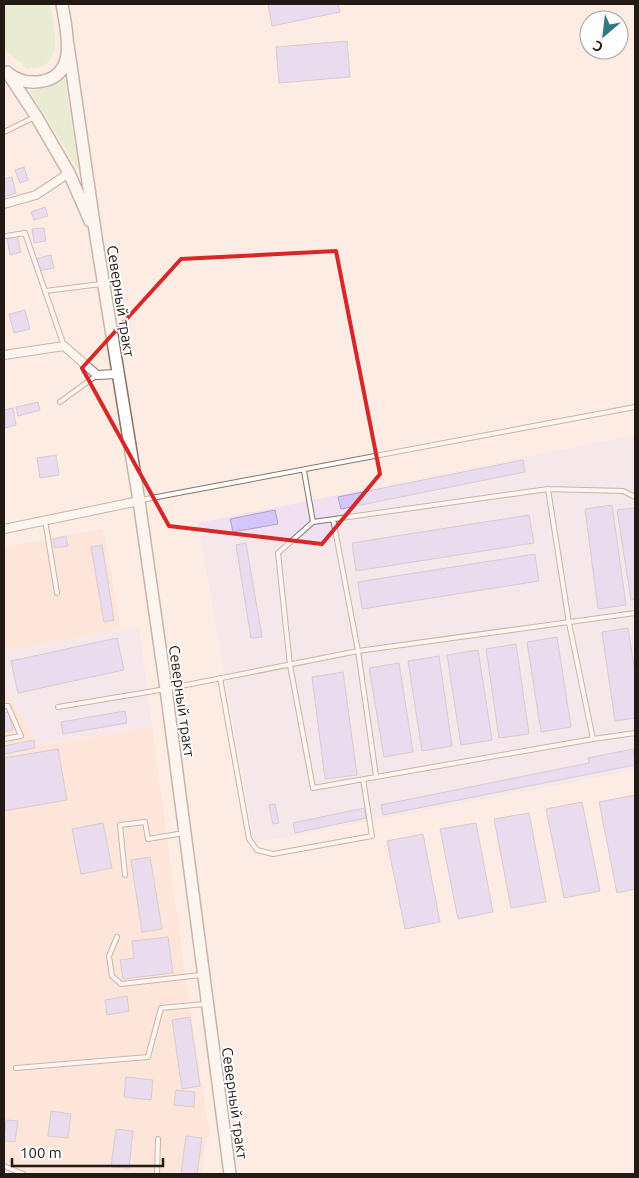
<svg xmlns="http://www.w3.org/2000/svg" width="639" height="1178" font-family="Ubuntu,sans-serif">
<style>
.commercial{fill:#f0e0f2}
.built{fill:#fedecc}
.green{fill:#d2ecbf}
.building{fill:#d6c5fc;stroke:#aba4bb}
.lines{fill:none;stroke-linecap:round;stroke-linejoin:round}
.lane-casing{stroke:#887266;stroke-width:6}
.street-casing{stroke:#887266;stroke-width:10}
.secondary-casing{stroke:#887266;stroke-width:14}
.lane{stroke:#fff;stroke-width:4}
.street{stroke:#fff;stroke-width:8}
.secondary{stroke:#fff;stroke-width:11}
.marked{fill:none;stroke:#d62828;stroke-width:4;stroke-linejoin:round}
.labels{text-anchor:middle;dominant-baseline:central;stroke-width:4;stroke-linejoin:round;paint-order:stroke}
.street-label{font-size:15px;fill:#231a15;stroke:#fdfdfd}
</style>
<rect width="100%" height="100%" fill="#fcece4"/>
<path class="commercial" d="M 635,435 L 635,770 L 254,843 L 198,523 Z
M 139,626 L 152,726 L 40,745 L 4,689 L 4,652 Z"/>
<path class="built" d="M 103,529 L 121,629 L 4,652 L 4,547 Z
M 4,689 L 40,746 L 152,726 L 187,989 L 210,1135 L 205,1142 L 202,1174 L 4,1174 Z"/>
<path class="green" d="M 4,4 L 50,4 C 54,29 67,68 28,69 L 4,49 Z
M 64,75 L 79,170 L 30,92 L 47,87 Z"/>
<path class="building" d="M 268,4 L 338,4 L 340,12 L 272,26 Z
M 347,41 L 350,77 L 279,83 L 276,47 Z
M 24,167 L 28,180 L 20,183 L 15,170 Z
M 12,177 L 16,193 L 4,197 L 4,179 Z
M 45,207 L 48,216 L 34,220 L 31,212 Z
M 44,228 L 46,241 L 34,243 L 32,229 Z
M 17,236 L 21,252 L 10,255 L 7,238 Z
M 51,255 L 54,268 L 38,271 L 35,259 Z
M 25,310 L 30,329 L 14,333 L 9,314 Z
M 38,402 L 40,410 L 18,416 L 16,407 Z
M 13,408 L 16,425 L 5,428 L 4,410 Z
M 56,455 L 59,475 L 40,478 L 37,458 Z
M 523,460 L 525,472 L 341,509 L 338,497 Z
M 612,505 L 626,605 L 598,609 L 585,509 Z
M 635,508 L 635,599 L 631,600 L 617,510 Z
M 275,510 L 278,524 L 233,532 L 230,519 Z
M 529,515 L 534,543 L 356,571 L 352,543 Z
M 66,536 L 68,546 L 55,548 L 53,539 Z
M 246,543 L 262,637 L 251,638 L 236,545 Z
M 102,545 L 114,620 L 104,622 L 91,547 Z
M 535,554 L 539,581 L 362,609 L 358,582 Z
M 628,628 L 635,673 L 635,718 L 615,721 L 602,632 Z
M 557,637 L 571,727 L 541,732 L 527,642 Z
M 117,638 L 124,670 L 18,693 L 11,661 Z
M 516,644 L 529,734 L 499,738 L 486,649 Z
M 478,650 L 492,740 L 461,745 L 447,655 Z
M 439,656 L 452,746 L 422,751 L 408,661 Z
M 399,663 L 413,752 L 384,757 L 369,668 Z
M 343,672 L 357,775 L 325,779 L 312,677 Z
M 125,711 L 127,723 L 63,734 L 61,722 Z
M 9,712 L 13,730 L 4,732 L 4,713 Z
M 34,740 L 35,748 L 4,754 L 4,746 Z
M 58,749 L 67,800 L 4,811 L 4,758 Z
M 633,749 L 635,765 L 383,815 L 381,805 L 589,763 L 588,758 Z
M 635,795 L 635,889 L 617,893 L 599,802 Z
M 582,802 L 600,891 L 564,898 L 546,809 Z
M 275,804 L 279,823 L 273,824 L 269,805 Z
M 364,808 L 366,818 L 295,833 L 293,823 Z
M 529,813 L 546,902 L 511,908 L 494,819 Z
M 103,823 L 112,868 L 81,874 L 72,829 Z
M 476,823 L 493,912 L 458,919 L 440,829 Z
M 423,834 L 440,922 L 405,929 L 387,841 Z
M 150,857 L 162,929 L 142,932 L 131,860 Z
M 168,937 L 173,973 L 123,979 L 120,960 L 134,958 L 132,941 Z
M 127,996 L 129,1011 L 107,1015 L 105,1000 Z
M 190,1017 L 200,1086 L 182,1089 L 172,1020 Z
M 126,1077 L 153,1080 L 151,1100 L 124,1097 Z
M 176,1090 L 195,1092 L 194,1107 L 174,1105 Z
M 51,1111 L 71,1114 L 68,1138 L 48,1136 Z
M 6,1120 L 18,1121 L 15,1142 L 4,1141 Z
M 116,1129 L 133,1131 L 129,1168 L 111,1167 Z
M 186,1136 L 202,1138 L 197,1174 L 181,1174 Z"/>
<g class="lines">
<defs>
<path id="lane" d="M 4,132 L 35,117
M 6,236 L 25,233 L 64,346
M 45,291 L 101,284
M 60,402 L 97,375
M 304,471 L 313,522 L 548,489 L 569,623 L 593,739
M 548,489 L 623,491 L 635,497
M 141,500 L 635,407
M 333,519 L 358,651 L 376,776
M 45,520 L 57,593
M 313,522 L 278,553 L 290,665 L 313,788 L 593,739 L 635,733
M 220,678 L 249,839 L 257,850 L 273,854 L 372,836 L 363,779
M 4,706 L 8,706 L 21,736 L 4,739
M 58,707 L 166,689 L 358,651 L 635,613
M 125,875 L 120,825 L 145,822 L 148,839 L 184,833
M 117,937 L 109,956 L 112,976 L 121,984 L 201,975
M 16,1068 L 148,1057 L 161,1008 L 205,1004
M 4,1166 L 23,1174
M 157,1174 L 158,1139"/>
<path id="street" d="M 4,204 L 36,195 L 69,173
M 4,355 L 64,346 L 97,375 L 117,374
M 4,529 L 139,501"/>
<path id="secondary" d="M 68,45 L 96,237 L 139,501 L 166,689 L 230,1174
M 7,72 L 36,116 L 69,173 L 90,221
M 9,74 C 19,81 30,84 43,81 C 79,74 66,29 62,4"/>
</defs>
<use href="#lane" class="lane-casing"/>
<use href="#street" class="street-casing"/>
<use href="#secondary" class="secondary-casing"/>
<use href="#lane" class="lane"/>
<use href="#street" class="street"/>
<use href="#secondary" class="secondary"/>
</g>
<path d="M0 0H639V1178H0ZM 336,251 L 380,474 L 322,544 L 169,526 L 82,368 L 181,259 Z" fill="#fcece4" fill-opacity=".55" fill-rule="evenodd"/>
<path class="marked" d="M 336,251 L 380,474 L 322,544 L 169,526 L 82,368 L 181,259 Z"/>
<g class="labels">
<g class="street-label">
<text transform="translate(121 301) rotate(81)">Северный тракт</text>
<text transform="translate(182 701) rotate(82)">Северный тракт</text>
<text transform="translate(235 1103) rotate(82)">Северный тракт</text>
</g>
</g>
<rect width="639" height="1178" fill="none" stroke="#231a15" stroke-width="10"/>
<g transform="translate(604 35) rotate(208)"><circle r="24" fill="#fdfdfd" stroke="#a6a2a0"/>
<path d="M0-4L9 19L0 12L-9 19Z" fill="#317884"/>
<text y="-8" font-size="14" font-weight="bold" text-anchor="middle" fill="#231a15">С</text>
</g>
<path d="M12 1158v8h151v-8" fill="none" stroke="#231a15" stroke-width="2.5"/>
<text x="20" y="1158" font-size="15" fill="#231a15" stroke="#fdfdfd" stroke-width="4" paint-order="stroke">100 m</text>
</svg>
